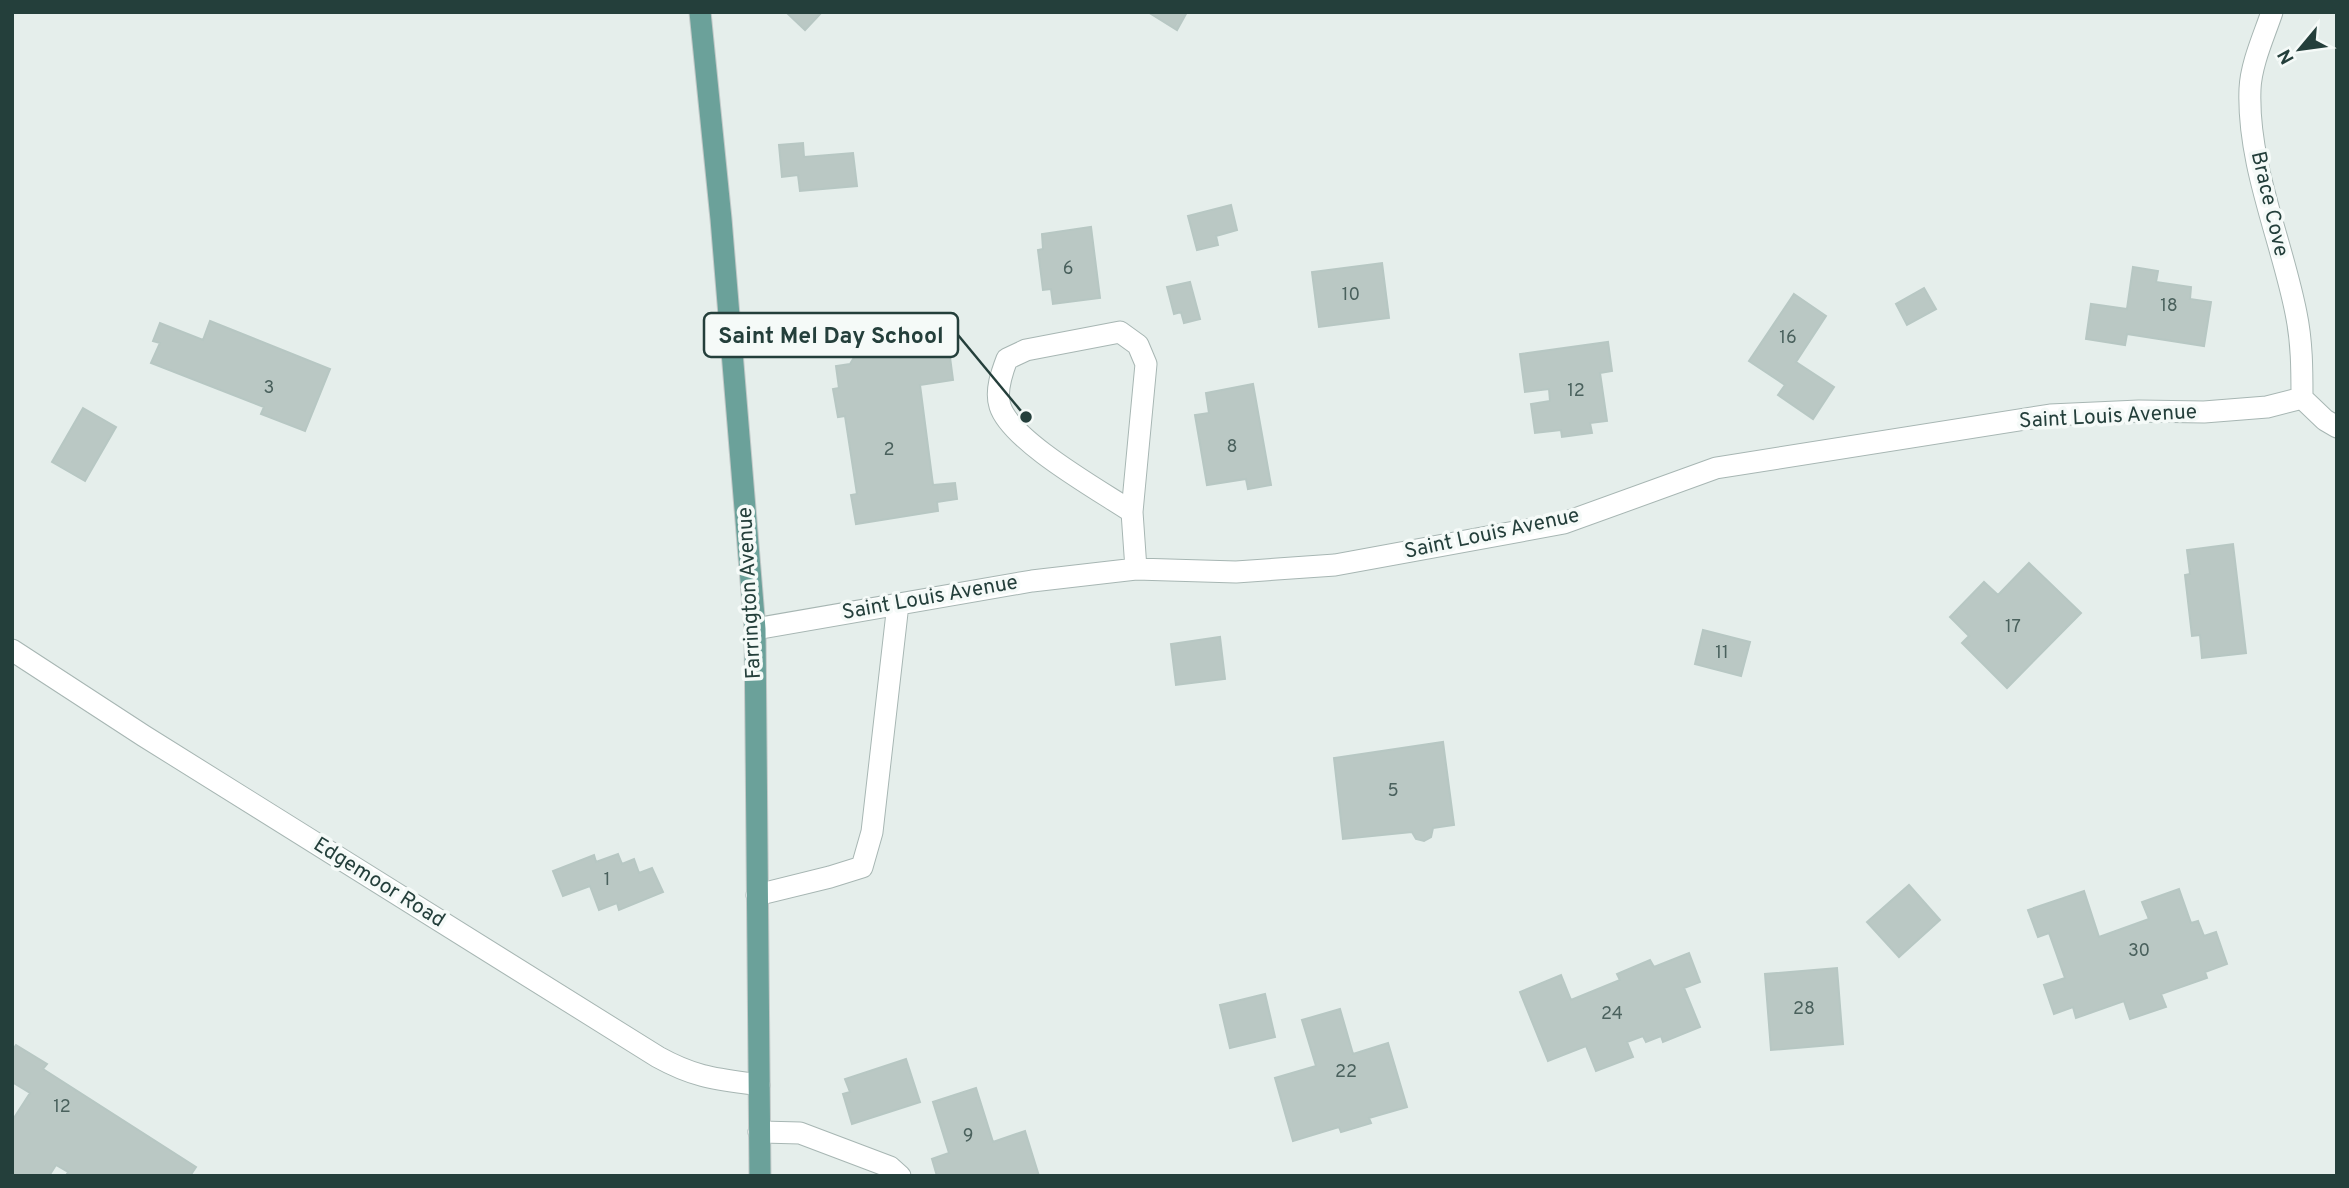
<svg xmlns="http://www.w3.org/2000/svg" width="2349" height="1188" font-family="Overpass,sans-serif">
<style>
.building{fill:#bac8c4;stroke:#b7c7c3;stroke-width:2}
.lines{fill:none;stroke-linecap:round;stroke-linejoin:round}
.minor-casing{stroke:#a7b6b3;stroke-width:23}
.major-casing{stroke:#c2c9c8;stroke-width:23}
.minor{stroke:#fff;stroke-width:21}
.major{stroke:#6ba19a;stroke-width:21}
.labels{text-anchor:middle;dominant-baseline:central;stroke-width:7;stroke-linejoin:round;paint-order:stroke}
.number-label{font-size:18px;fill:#4a615d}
.street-label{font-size:21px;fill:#243f3b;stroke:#f5faf8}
.leader{fill:none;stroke:#243f3b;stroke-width:2.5}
.callout-dot{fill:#243f3b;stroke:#f5faf8;stroke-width:2.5}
.callout{fill:#f5faf8;stroke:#243f3b;stroke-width:2.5}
.callout-label{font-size:23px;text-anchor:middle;font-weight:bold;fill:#243f3b}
</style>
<rect width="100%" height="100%" fill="#e5eeeb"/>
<path class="building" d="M 786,12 L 822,12 L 805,30 Z
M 1148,12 L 1187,12 L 1177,30 Z
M 803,143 L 804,157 L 853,153 L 857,186 L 800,191 L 798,175 L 782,177 L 779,145 Z
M 1231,205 L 1237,230 L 1216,236 L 1218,245 L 1197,250 L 1188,216 Z
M 1091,227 L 1100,298 L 1053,304 L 1051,289 L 1043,290 L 1038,250 L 1043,249 L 1042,234 Z
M 1382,263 L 1389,318 L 1319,327 L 1312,272 Z
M 2133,267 L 2158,271 L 2156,282 L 2191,287 L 2190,299 L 2211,302 L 2204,346 L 2127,334 L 2125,345 L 2086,339 L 2091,304 L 2127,309 Z
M 1190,282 L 1200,319 L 1184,323 L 1181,312 L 1174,314 L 1167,287 Z
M 1924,288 L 1936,309 L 1907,325 L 1896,304 Z
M 1794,294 L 1826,316 L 1796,362 L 1834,387 L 1813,419 L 1778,395 L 1785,385 L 1749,361 Z
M 210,321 L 330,369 L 305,431 L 261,414 L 264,407 L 151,363 L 160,343 L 153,341 L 160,323 L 203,340 Z
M 948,342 L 953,380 L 920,385 L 933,485 L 955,483 L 957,499 L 937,502 L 938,511 L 856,524 L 851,495 L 857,494 L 845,416 L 838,417 L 833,389 L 839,388 L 836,366 L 850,364 L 858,351 L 871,345 L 889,347 L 900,358 L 906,356 L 905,350 Z
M 1608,342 L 1612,371 L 1600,373 L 1607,421 L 1590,423 L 1592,433 L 1562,437 L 1561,430 L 1535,433 L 1531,404 L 1550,401 L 1549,389 L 1525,392 L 1520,354 Z
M 1253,384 L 1271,485 L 1248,489 L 1246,479 L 1207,485 L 1195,415 L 1209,413 L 1206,393 Z
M 83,408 L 116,427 L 85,481 L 52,462 Z
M 2233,544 L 2246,653 L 2202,658 L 2200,635 L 2192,636 L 2185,575 L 2190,574 L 2187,550 Z
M 2029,563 L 2081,613 L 2007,688 L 1962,643 L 1969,636 L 1950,617 L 1984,582 L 1998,595 Z
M 1703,630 L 1750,642 L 1741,676 L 1695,664 Z
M 1220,637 L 1225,679 L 1176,685 L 1171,644 Z
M 1443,742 L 1454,825 L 1433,828 L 1431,837 L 1424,841 L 1416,839 L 1412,832 L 1343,839 L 1334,758 Z
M 618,854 L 622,864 L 634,859 L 639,873 L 652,868 L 663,892 L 619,910 L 617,903 L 599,910 L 590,886 L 563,896 L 553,871 L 594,855 L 596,862 Z
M 1909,885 L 1940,920 L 1899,957 L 1867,922 Z
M 2179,889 L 2191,923 L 2198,921 L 2204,936 L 2216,932 L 2227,964 L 2205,972 L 2207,978 L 2161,994 L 2166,1007 L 2130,1019 L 2124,1001 L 2076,1018 L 2073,1007 L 2054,1014 L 2044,985 L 2065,978 L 2049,933 L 2038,937 L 2028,910 L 2084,891 L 2099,937 L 2149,919 L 2142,902 Z
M 1689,953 L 1700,982 L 1684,988 L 1700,1027 L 1663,1042 L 1661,1036 L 1646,1042 L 1643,1036 L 1627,1042 L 1633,1057 L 1596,1071 L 1586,1046 L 1548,1061 L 1520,992 L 1561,975 L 1571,1000 L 1620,980 L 1617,974 L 1650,960 L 1654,967 Z
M 1837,968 L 1843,1044 L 1771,1050 L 1765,974 Z
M 1265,994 L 1275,1037 L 1230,1048 L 1220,1005 Z
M 1340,1009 L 1353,1054 L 1388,1043 L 1407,1107 L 1369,1118 L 1371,1123 L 1341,1132 L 1339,1127 L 1293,1141 L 1275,1078 L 1316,1066 L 1302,1020 Z
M 16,1045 L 47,1064 L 43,1069 L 196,1167 L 190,1176 L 66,1176 L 68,1172 L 56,1165 L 49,1176 L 12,1176 L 12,1121 L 30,1093 L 12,1082 L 12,1051 Z
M 906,1059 L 920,1102 L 852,1124 L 843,1094 L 850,1092 L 845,1079 Z
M 976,1088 L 993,1142 L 1025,1131 L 1039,1176 L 937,1176 L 932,1159 L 949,1153 L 933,1102 Z"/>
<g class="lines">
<defs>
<path id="minor" d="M 2272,12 C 2264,36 2251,64 2250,89 C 2247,164 2282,241 2296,313 C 2302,342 2302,370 2302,398
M 2302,398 L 2325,420 L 2337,427
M 1132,512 C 1099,490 1011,441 1000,406 C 995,391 1002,372 1007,359 L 1026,350 L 1120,332 L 1138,345 L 1146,364 L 1132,512 L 1136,569
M 755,629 L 1032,581 L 1136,569 L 1236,572 L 1335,565 L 1564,523 L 1716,468 L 2050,415 L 2139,411 L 2204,412 L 2267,407 L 2302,398
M 12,650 L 144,736 L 658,1057 C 696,1078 717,1079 759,1085
M 757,895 L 830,877 L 862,867 L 872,832 L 898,604
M 759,1132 L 800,1133 L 890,1167 L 900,1176"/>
<path id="major" d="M 700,12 L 721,219 L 755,629 L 760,1176"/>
</defs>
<use href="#minor" class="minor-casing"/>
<use href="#major" class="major-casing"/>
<use href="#minor" class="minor"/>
<use href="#major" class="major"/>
</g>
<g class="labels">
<g class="number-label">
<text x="1068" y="269">6</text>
<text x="1351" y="295">10</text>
<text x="2169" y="306">18</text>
<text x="1788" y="338">16</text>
<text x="269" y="388">3</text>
<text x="1576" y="391">12</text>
<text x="1232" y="447">8</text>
<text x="889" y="450">2</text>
<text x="2013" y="627">17</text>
<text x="1722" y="653">11</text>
<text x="1393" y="791">5</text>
<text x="607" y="880">1</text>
<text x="2139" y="951">30</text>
<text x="1804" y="1009">28</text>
<text x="1612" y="1014">24</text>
<text x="1346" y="1072">22</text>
<text x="62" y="1107">12</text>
<text x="968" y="1136">9</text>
</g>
<g class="street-label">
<text transform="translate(2269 204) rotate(77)">Brace Cove</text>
<text transform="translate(2108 417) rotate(-3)">Saint Louis Avenue</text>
<text transform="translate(1492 534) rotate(-12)">Saint Louis Avenue</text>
<text transform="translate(750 593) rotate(-93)">Farrington Avenue</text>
<text transform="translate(930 598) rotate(-10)">Saint Louis Avenue</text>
<text transform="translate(379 883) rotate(32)">Edgemoor Road</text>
</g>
</g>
<path class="leader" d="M1026 417L958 335"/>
<circle class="callout-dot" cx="1026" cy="417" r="7"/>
<rect class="callout" x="704" y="313" width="254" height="44" rx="7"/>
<g class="callout-label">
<text x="831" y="343">Saint Mel Day School</text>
</g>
<rect width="2349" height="1188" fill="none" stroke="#243f3b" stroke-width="28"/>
<g transform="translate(2300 49) rotate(241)" stroke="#f5faf8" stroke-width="5" paint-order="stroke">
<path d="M0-5L12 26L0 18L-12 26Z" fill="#243f3b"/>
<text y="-10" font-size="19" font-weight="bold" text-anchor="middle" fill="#243f3b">N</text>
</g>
</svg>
